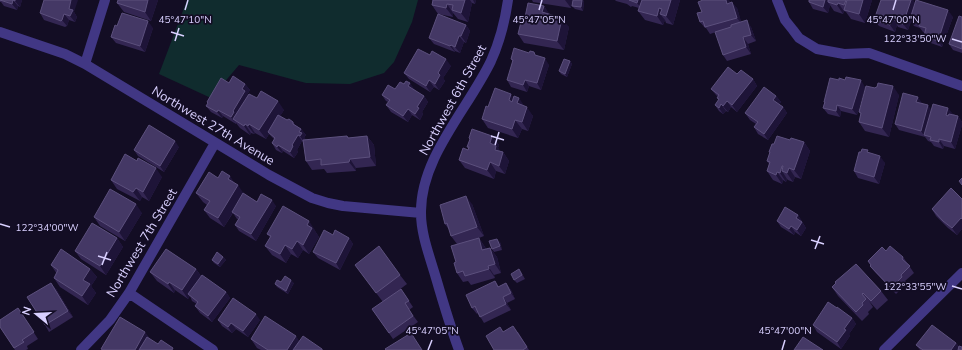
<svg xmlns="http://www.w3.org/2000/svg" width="962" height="350" font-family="'Nunito Sans',sans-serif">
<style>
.green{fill:#102c2e}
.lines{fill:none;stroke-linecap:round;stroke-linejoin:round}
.street{stroke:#413784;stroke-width:10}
.wall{fill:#332652}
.shaded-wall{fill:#1e1438}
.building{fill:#443865;stroke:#5c507d}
.ticks{fill:none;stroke:#d9d0ff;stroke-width:1.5}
.labels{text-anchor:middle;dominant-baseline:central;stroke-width:3.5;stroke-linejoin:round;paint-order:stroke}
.street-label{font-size:13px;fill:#d9d0ff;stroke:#130d24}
.ticks-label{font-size:10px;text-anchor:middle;fill:#d9d0ff;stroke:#130d24;stroke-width:3.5;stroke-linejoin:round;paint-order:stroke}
</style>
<rect width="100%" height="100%" fill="#130d24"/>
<path class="green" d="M 187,0 L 418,0 L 412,22 L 394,62 L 384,73 L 350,84 L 306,83 L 239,65 L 211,98 L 159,74 Z"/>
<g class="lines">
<path class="street" d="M 777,0 L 785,20 L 793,30 L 799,38 L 817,49 L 844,54 L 869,53 L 962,86
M 0,32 L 65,54 L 85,64 L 269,175 L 312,198 L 328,203 L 343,206 L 421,213
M 85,64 L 105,0
M 129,293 L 213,350
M 81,350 L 110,320 L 129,293 L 215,143
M 459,350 C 450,326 443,302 436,278 C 430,257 421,235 421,213 C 420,158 468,109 491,61 C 500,41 505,21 508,0
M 884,350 L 962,273"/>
</g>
<path class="wall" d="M 0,0 L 22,0 L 20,7 L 18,6 L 17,10 L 4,6 L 1,2 L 0,2 Z
M 158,0 L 151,21 L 124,12 L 117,3 Z
M 432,0 L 476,0 L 475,4 L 472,3 L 468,22 L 458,19 L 453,13 L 453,17 L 438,14 L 432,5 L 433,1 Z
M 532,0 L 572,0 L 571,8 L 533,2 Z
M 573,0 L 583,0 L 584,2 L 583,11 L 575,9 L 572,6 Z
M 615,0 L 680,0 L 673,25 L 666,23 L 665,20 L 663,25 L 645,20 L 638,11 L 639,8 L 632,6 L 631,7 L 627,4 L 616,1 Z
M 703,0 L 729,0 L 730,3 L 737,8 L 741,22 L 751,27 L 756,41 L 748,44 L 751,54 L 727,61 L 723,55 L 716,32 L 710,34 L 706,28 L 705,28 L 700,22 Z
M 809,0 L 872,0 L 865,23 L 851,19 L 846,12 L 844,11 L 843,14 L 834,11 L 830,5 L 828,13 L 813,9 L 809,2 Z
M 913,0 L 915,3 L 953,17 L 942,47 L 928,42 L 924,36 L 925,33 L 923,32 L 920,28 L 914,26 L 911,21 L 908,30 L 898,27 L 897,25 L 895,32 L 879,26 L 874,20 Z
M 544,6 L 549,14 L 569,27 L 564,50 L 524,43 L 518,34 L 524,22 Z
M 74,12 L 77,17 L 75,22 L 69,20 L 67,26 L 65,27 L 44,20 L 40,13 Z
M 962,17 L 962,53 L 953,50 L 949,44 Z
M 466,25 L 470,31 L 466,43 L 464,42 L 460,53 L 455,51 L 455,52 L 434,44 L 429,38 Z
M 117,26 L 153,28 L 145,52 L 116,43 L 111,37 Z
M 430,55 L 451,66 L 443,78 L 445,81 L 439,90 L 434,87 L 430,92 L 409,79 L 404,73 Z
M 535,55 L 549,65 L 541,90 L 529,86 L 527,92 L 511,87 L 507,80 L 513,62 L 511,59 Z
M 570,61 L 572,64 L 567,77 L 561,74 L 559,71 Z
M 737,74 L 753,79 L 757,86 L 737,112 L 731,107 L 728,112 L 726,111 L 723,114 L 719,111 L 715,105 L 719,100 L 717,98 L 718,97 L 716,95 L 711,89 Z
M 229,83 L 245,84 L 250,90 L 247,95 L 248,96 L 257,98 L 284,110 L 280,116 L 287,120 L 293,122 L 295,125 L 301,129 L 306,135 L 304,137 L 306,140 L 347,136 L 349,138 L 367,136 L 374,145 L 376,166 L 356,168 L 356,171 L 327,173 L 324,169 L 312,170 L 306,161 L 303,142 L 302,141 L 297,150 L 298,152 L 294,158 L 283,151 L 282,153 L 276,150 L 272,143 L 274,139 L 269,134 L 266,139 L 255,133 L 254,134 L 251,133 L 250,135 L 240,128 L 236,123 L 236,124 L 223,116 L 222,118 L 211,112 L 206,106 L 208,103 L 207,102 Z
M 404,84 L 415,90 L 414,90 L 424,96 L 428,102 L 422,112 L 423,114 L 420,120 L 412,115 L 408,122 L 391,112 L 386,105 L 388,102 L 386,101 L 382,95 L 395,89 Z
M 865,87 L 857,115 L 841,111 L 840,117 L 828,114 L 823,108 L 824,103 L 824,102 Z
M 877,87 L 899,95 L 889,137 L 865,131 L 859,122 L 861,114 L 859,112 L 875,88 Z
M 776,96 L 781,102 L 779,104 L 783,107 L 787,113 L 768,140 L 758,134 L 754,127 L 756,124 L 750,120 L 745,113 Z
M 514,98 L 524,106 L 533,116 L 528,131 L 522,129 L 518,138 L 488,128 L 482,119 L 488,107 Z
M 922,103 L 931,110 L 953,114 L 958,116 L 962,122 L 962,125 L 955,149 L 944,146 L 943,149 L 934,146 L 931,142 L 928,141 L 925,137 L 899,130 L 895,124 Z
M 492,136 L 499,145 L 498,148 L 500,151 L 503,152 L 509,161 L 505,174 L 496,171 L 494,179 L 465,168 L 459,160 L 468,150 L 468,148 L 467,147 L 470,140 L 469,138 Z
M 790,140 L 804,142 L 810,151 L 801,179 L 795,177 L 793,182 L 788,180 L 787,179 L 786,182 L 783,180 L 782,184 L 773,180 L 767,171 L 769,164 L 767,161 L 770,153 L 769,152 Z
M 179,147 L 164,172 L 138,156 L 134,150 Z
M 870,153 L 885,163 L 879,184 L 858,178 L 854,171 Z
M 162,177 L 149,201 L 142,197 L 140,201 L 117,189 L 111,180 Z
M 218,178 L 235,184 L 244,194 L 257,202 L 276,206 L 256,241 L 239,231 L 235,225 L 238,219 L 237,219 L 233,213 L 224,227 L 210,218 L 204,210 L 207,205 L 203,202 L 196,193 Z
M 962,199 L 962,229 L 957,235 L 948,228 L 936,216 L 932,209 Z
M 472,204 L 484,236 L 479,238 L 485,247 L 486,249 L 490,248 L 497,257 L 501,273 L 494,275 L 495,278 L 471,285 L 468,281 L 463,282 L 457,273 L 456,262 L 457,244 L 451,236 L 450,231 L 445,224 Z
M 142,213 L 125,241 L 100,226 L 94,217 Z
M 798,215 L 806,228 L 801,236 L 795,232 L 794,235 L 781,227 L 777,221 Z
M 315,230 L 315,231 L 319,237 L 309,254 L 303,250 L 298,258 L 291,254 L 286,263 L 272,255 L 265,246 L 270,237 L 267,234 Z
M 333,235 L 349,238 L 353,244 L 340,270 L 318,258 L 313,252 Z
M 117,238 L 123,247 L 106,275 L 81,259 L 75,251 Z
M 500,242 L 502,250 L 494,252 L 492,249 Z
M 886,251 L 903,257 L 914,273 L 905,281 L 907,283 L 896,294 L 875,272 L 870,266 L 871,265 L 868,261 Z
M 223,257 L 226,260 L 220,267 L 214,263 L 212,260 Z
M 51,265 L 90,269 L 97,277 L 91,286 L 96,293 L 88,305 L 60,287 L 54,278 L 57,274 Z
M 355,265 L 400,275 L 407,284 L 383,302 Z
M 196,269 L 201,276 L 226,292 L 230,298 L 212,322 L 200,313 L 195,306 L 197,304 L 192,301 L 190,296 L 188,299 L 175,290 L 174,293 L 157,281 L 150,272 Z
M 521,272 L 525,279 L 517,283 L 514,280 Z
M 495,281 L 499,287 L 506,283 L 511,290 L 515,299 L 507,303 L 511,310 L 484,323 L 478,313 L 477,314 L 472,308 Z
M 281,282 L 294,283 L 288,294 L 277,287 L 275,284 Z
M 832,287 L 881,291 L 888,300 L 877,310 L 869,301 L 873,307 L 868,312 L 869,314 L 862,321 L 838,296 Z
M 56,289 L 73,317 L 49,332 L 45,325 Z
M 401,289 L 413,307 L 409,310 L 418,322 L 393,339 L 372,309 Z
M 18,308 L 38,339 L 27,346 L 28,349 L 26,350 L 15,350 L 0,327 Z
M 852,318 L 856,324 L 849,334 L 850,336 L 841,349 L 817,332 L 813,325 Z
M 218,320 L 260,320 L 248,337 L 236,329 L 232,333 L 222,326 Z
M 503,332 L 518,332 L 529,350 L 494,350 Z
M 251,339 L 299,341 L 322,349 L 323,350 L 261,350 L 257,348 Z
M 956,343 L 962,350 L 920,350 L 916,345 Z"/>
<path class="shaded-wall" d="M 13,0 L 18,6 L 17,10 L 12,4 Z
M 15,0 L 22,0 L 20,7 L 15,1 Z
M 71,0 L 78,0 L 74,12 L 77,17 L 75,22 L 70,16 L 69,9 Z
M 148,0 L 158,0 L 151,21 L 145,12 Z
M 465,0 L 470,0 L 472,3 L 468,22 L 461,13 Z
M 473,0 L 476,0 L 475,4 Z
M 565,0 L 572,0 L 571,8 Z
M 582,0 L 583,0 L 584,2 L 583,11 L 581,7 Z
M 638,0 L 645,0 L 642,9 L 637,3 Z
M 671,0 L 680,0 L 673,25 L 666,16 Z
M 726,0 L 729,0 L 732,10 L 727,4 Z
M 825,0 L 832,0 L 828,2 L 830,5 L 828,13 L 823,7 Z
M 863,0 L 872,0 L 865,23 L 859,14 Z
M 911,0 L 913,0 L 916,4 L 910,19 L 911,21 L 908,30 L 903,24 Z
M 732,2 L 737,8 L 742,24 L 737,18 Z
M 838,3 L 844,11 L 843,14 L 837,5 Z
M 447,4 L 453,13 L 453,17 L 446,8 Z
M 544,6 L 550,15 L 542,12 Z
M 659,8 L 665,15 L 660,14 L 665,20 L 663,25 L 657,16 Z
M 948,10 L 953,17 L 942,47 L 938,41 Z
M 64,14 L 69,20 L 67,26 L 62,20 Z
M 562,18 L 569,27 L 564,50 L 557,41 Z
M 893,18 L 897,25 L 895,32 L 890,25 Z
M 747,20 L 751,27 L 756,41 L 751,35 Z
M 148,21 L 153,28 L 145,52 L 140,46 Z
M 466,25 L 470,31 L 466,43 L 461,36 Z
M 459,36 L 464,42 L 460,53 L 455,47 Z
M 743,37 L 748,44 L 751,54 L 746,47 Z
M 451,45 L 455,51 L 455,52 L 450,46 Z
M 545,58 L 549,65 L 541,90 L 537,83 Z
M 446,59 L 451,66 L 443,78 L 445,81 L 439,90 L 435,84 L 438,73 Z
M 570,61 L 572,64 L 567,77 L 565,74 Z
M 753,79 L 757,86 L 737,112 L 732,105 Z
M 429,80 L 434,87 L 430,92 L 426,86 Z
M 525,80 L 529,86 L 527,92 L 523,85 Z
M 861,80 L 865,87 L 857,115 L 852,109 Z
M 410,83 L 415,90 L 413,93 L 408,86 Z
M 245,84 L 250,90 L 247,95 L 249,98 L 233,119 L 236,124 L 231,117 L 233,111 L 242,89 Z
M 893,86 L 899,95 L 889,137 L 882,128 Z
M 511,94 L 517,103 L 509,100 Z
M 424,96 L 428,102 L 422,112 L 423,114 L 420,120 L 415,114 L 417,107 Z
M 776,96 L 781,102 L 778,106 L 773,100 Z
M 918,97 L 922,103 L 916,102 Z
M 519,98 L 525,107 L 517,103 Z
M 278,101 L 284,110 L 269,133 L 268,132 L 269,134 L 266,139 L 259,130 Z
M 727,101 L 731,107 L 728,112 L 723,106 Z
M 721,104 L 726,111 L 723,114 L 719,108 Z
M 837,105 L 841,111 L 840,117 L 836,111 Z
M 928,105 L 932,111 L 924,135 L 925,137 L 921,131 Z
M 527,107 L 533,116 L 528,131 L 522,122 Z
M 783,107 L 787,113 L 768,140 L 764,134 Z
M 948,108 L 953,114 L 950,122 L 946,115 Z
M 408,109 L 412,115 L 408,122 L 403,116 Z
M 218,110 L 223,116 L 222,118 L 217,112 Z
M 958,116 L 962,122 L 962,125 L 955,149 L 951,142 Z
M 515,120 L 522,129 L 518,138 L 512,129 Z
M 245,124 L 251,133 L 250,135 L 244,126 Z
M 249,124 L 255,133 L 254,134 L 248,126 Z
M 301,129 L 306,135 L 304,137 L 306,140 L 305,143 L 300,136 L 299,132 Z
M 298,135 L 302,141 L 297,150 L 298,152 L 294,158 L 290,152 L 292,145 Z
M 367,136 L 374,145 L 376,166 L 370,157 Z
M 492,136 L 499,145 L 498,148 L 502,154 L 503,152 L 509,161 L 505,174 L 499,166 L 490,143 Z
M 939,139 L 944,146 L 943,149 L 939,142 Z
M 175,141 L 179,147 L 164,172 L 160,166 Z
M 804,142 L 810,151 L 801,179 L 794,170 Z
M 278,145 L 283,151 L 282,153 L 277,147 Z
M 880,156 L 885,163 L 879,184 L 874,177 Z
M 350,159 L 356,168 L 356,171 L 349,162 Z
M 490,162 L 496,171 L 494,179 L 487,170 Z
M 782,166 L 787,173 L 789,168 L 795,177 L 793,182 L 787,173 L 782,171 L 787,179 L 786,182 L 780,173 Z
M 156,168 L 162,177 L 149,201 L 143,192 Z
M 777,172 L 783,180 L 782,184 L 776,175 Z
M 230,176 L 236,185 L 228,179 Z
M 238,185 L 244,194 L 224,227 L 218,218 Z
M 136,188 L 142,197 L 140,201 L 133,192 Z
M 466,196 L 472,204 L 484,236 L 477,227 Z
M 272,200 L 276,206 L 256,241 L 251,234 Z
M 136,204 L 142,213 L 125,241 L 119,232 Z
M 798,215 L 802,221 L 800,225 L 796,218 Z
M 961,218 L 962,219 L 962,229 L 957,235 L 952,228 Z
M 309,221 L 315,230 L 315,231 L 319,237 L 309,254 L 303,245 L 307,225 Z
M 802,222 L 806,228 L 801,236 L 797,230 Z
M 791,226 L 795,232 L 794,235 L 789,229 Z
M 117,238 L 123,247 L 106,275 L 100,266 Z
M 349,238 L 353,244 L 340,270 L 336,263 Z
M 479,238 L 485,247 L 489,259 L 482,250 Z
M 497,239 L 500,242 L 502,250 L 500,246 Z
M 297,241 L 303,250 L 298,258 L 292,249 Z
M 285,245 L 291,254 L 286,263 L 280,254 Z
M 490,248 L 497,257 L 501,273 L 495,264 Z
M 223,257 L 226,260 L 220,267 L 218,264 Z
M 488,266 L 494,275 L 495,278 L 489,269 Z
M 90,269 L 97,277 L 91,286 L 96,293 L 88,305 L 82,296 L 83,280 Z
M 196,269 L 202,278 L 188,294 L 190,296 L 188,299 L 182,290 Z
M 291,280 L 294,283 L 288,294 L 286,291 Z
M 169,282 L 175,290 L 174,293 L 168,284 Z
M 51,283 L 56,289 L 73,317 L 68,311 Z
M 506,283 L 511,290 L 515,299 L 511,293 Z
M 226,292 L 230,298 L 212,322 L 208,316 Z
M 503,297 L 507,303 L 511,310 L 506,304 Z
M 256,314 L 260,320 L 248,337 L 243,331 Z
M 852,318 L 856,324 L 849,334 L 850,336 L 841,349 L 837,342 L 844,329 Z
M 231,323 L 236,329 L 232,333 L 228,327 Z
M 145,332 L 152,341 L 146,350 L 135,350 Z
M 296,336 L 302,345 L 299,350 L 287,350 Z
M 956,343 L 961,350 L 951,350 Z"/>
<path class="building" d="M 0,0 L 15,0 L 15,1 L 13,0 L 12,4 Z
M 44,0 L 71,0 L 69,9 L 73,10 L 70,16 L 64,14 L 62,20 L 61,21 L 40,13 Z
M 118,0 L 148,0 L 145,12 L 117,3 Z
M 433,0 L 465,0 L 461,13 L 452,10 L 453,5 L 447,4 L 446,8 L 432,5 Z
M 573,0 L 582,0 L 581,7 L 572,6 Z
M 629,0 L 638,0 L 637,3 Z
M 642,0 L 671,0 L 666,16 L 660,14 L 662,9 L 659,8 L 657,16 L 638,11 Z
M 703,0 L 726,0 L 727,4 L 732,2 L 737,18 L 705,27 L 703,21 L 700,22 L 697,13 L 702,12 L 698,2 Z
M 809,0 L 825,0 L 823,7 L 809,2 Z
M 828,0 L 846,0 L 844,5 L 838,3 L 837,5 L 828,2 Z
M 847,0 L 863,0 L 859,14 L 844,10 Z
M 881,0 L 911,0 L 903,24 L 894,20 L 894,19 L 893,18 L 890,25 L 874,20 Z
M 916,0 L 948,10 L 938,41 L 924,36 L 926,28 L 919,26 L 920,23 L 910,19 Z
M 528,3 L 544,6 L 542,12 L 562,18 L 557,41 L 518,34 L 521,22 L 524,22 Z
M 122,13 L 148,21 L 140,46 L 111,37 L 115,25 L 117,26 Z
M 438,14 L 466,25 L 461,36 L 459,36 L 455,47 L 451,45 L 450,46 L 429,38 Z
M 959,16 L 962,17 L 962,49 L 949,44 Z
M 747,20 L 751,35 L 743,37 L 746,47 L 723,55 L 715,32 L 731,27 L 731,25 Z
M 514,48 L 529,53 L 530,51 L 534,52 L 535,55 L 545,58 L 537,83 L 525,80 L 523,85 L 507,80 L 513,60 L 511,59 Z
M 418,49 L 430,55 L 432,51 L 446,59 L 438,73 L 440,75 L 435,84 L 429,80 L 426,86 L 404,73 Z
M 564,59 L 570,61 L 565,74 L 559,71 Z
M 728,67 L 737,74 L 741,70 L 753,79 L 732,105 L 727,101 L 723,106 L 721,104 L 719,108 L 715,105 L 719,99 L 717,98 L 719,95 L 711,89 Z
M 233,76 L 245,84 L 242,89 L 245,91 L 233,111 L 234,112 L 231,117 L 218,110 L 217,112 L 206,106 L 208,103 L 207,102 L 221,78 L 229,83 Z
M 846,77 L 861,80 L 852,109 L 837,105 L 836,111 L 823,108 L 825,102 L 824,102 L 830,78 L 839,80 L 839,78 L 845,80 Z
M 406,81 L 410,83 L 408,86 L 424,96 L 417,107 L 419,108 L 415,114 L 408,109 L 403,116 L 386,105 L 390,100 L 382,95 L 388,85 L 395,89 L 400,82 L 404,84 Z
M 878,83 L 893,86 L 882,128 L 859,122 L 861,113 L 859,112 L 866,86 L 875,88 L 876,87 L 877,87 Z
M 764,87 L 776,96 L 773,100 L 783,107 L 764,134 L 754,127 L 758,122 L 745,113 Z
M 495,88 L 511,94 L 509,100 L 512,102 L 514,96 L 519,98 L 517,103 L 527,107 L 522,122 L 515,120 L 512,129 L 482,119 L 486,106 L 488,107 Z
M 261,91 L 278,101 L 259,130 L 249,124 L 248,126 L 245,124 L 244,126 L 233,119 L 249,94 L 257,98 Z
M 903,93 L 918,97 L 916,102 L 928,105 L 921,131 L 895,124 Z
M 933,104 L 948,108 L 946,115 L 948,116 L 949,114 L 958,116 L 951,142 L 939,139 L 939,142 L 930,140 L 931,137 L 924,135 Z
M 278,115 L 287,120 L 289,119 L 293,122 L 293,124 L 301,129 L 299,132 L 302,133 L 300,136 L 298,135 L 292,145 L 293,146 L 290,152 L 278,145 L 277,147 L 272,143 L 275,138 L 268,132 Z
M 149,125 L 175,141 L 160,166 L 134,150 Z
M 472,129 L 492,136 L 490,143 L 496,146 L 495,150 L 503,152 L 499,166 L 490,162 L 487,170 L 459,160 L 463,148 L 468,150 L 469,147 L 467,147 L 470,139 L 469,138 Z
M 347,136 L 348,138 L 367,136 L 370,157 L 350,159 L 349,162 L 321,165 L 321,159 L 306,161 L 303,140 Z
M 777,136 L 790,140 L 791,138 L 804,142 L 794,170 L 789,168 L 787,173 L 782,171 L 783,166 L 782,166 L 780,173 L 777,172 L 776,175 L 767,171 L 770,162 L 767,161 L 770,152 L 769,152 L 772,144 L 774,144 Z
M 862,149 L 868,150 L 867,152 L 880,156 L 874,177 L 854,171 L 859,152 L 861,152 Z
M 125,154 L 137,161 L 138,158 L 156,168 L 143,192 L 136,188 L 133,192 L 111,180 Z
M 222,171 L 230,176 L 228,179 L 238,185 L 218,218 L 204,210 L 210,201 L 196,193 L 209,172 L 218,178 Z
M 962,178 L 962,185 L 959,181 Z
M 951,188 L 962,199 L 962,219 L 961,218 L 952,228 L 943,221 L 932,209 Z
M 110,189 L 136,204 L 119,232 L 94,217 Z
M 243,193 L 257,202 L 261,194 L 272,200 L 251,234 L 235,225 L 240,217 L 232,212 Z
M 466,196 L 477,227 L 451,236 L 447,223 L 445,224 L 440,205 Z
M 283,206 L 309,221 L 307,225 L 312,228 L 303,245 L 297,241 L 292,249 L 285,245 L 280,254 L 265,246 L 271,236 L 267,234 Z
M 785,207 L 798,215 L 796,218 L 802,222 L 797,230 L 791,226 L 789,229 L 777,221 Z
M 92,223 L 117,238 L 100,266 L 75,251 Z
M 324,230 L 333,235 L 335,230 L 349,238 L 336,263 L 313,252 Z
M 479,238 L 482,250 L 490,248 L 495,264 L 488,266 L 489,269 L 465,276 L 463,271 L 457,273 L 454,263 L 456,262 L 451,246 Z
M 497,239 L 500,246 L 492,249 L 489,241 Z
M 379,246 L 400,275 L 376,293 L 355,265 Z
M 890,246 L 903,257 L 902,259 L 910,266 L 901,275 L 902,277 L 891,288 L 870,266 L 871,265 L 868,261 L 882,247 L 886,251 Z
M 61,249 L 90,269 L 83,280 L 90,284 L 82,296 L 54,278 L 58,270 L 51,265 Z
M 166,249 L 196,269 L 182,290 L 169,282 L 168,284 L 150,272 Z
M 217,252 L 223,257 L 218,264 L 212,260 Z
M 856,264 L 881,291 L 871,301 L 863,293 L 862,294 L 866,299 L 862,303 L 863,305 L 856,312 L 832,287 L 836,283 L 835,282 Z
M 519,269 L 522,275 L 514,280 L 511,274 Z
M 202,275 L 226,292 L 208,316 L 195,306 L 198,302 L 188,294 Z
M 285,276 L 291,280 L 286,291 L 275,284 L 277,280 L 281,282 Z
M 495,281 L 498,287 L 506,283 L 511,293 L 503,297 L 506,304 L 480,317 L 475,306 L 472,308 L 466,295 Z
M 51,283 L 68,311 L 45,325 L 27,297 Z
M 401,289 L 409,301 L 405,303 L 413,316 L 389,333 L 372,309 Z
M 233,298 L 256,314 L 243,331 L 231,323 L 228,327 L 218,320 Z
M 828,302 L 837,308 L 837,307 L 852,318 L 844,329 L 846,330 L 837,342 L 813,325 Z
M 18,308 L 34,332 L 22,340 L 24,342 L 14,348 L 0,327 L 0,320 Z
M 265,316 L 296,336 L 287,350 L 268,350 L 251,339 Z
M 120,317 L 145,332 L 135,350 L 103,350 L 101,349 Z
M 932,325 L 956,343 L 951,350 L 923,350 L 916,345 Z
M 513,326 L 527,347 L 523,350 L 494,350 L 486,336 L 500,327 L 503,332 Z
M 411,333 L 422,350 L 386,350 L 385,349 Z
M 303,336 L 322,349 L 322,350 L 293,350 Z
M 147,337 L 158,344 L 161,340 L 173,348 L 172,350 L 139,350 Z
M 803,337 L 823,350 L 794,350 Z
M 959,346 L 962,347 L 962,350 L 958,350 Z"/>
<path class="ticks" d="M 185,10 L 188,0M 539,10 L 542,0M 893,10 L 896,0M 171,32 L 184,36M 952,39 L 962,42M 175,41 L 179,28M 491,136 L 504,140M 495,145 L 499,132M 0,224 L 10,227M 811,240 L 824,244M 815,249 L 820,236M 98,256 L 111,260M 102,265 L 107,252M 952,286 L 962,289M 428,350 L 432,340M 782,350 L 785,340"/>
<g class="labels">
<g class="street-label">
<text transform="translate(453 100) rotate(-61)">Northwest 6th Street</text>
<text transform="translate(213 126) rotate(31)">Northwest 27th Avenue</text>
<text transform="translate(142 243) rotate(-59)">Northwest 7th Street</text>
</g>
</g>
<g class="ticks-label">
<text x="185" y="23">45°47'10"N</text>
<text x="539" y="23">45°47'05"N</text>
<text x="893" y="23">45°47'00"N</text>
<text x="915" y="42">122°33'50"W</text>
<text x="47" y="231">122°34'00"W</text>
<text x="915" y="290">122°33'55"W</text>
<text x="432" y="334">45°47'05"N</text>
<text x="785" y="334">45°47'00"N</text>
</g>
<g transform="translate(36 314) rotate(288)" stroke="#130d24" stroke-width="3" paint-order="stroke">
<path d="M0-3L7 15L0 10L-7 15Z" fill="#d9d0ff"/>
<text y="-6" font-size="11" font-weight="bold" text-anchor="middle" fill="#d9d0ff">N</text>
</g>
</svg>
